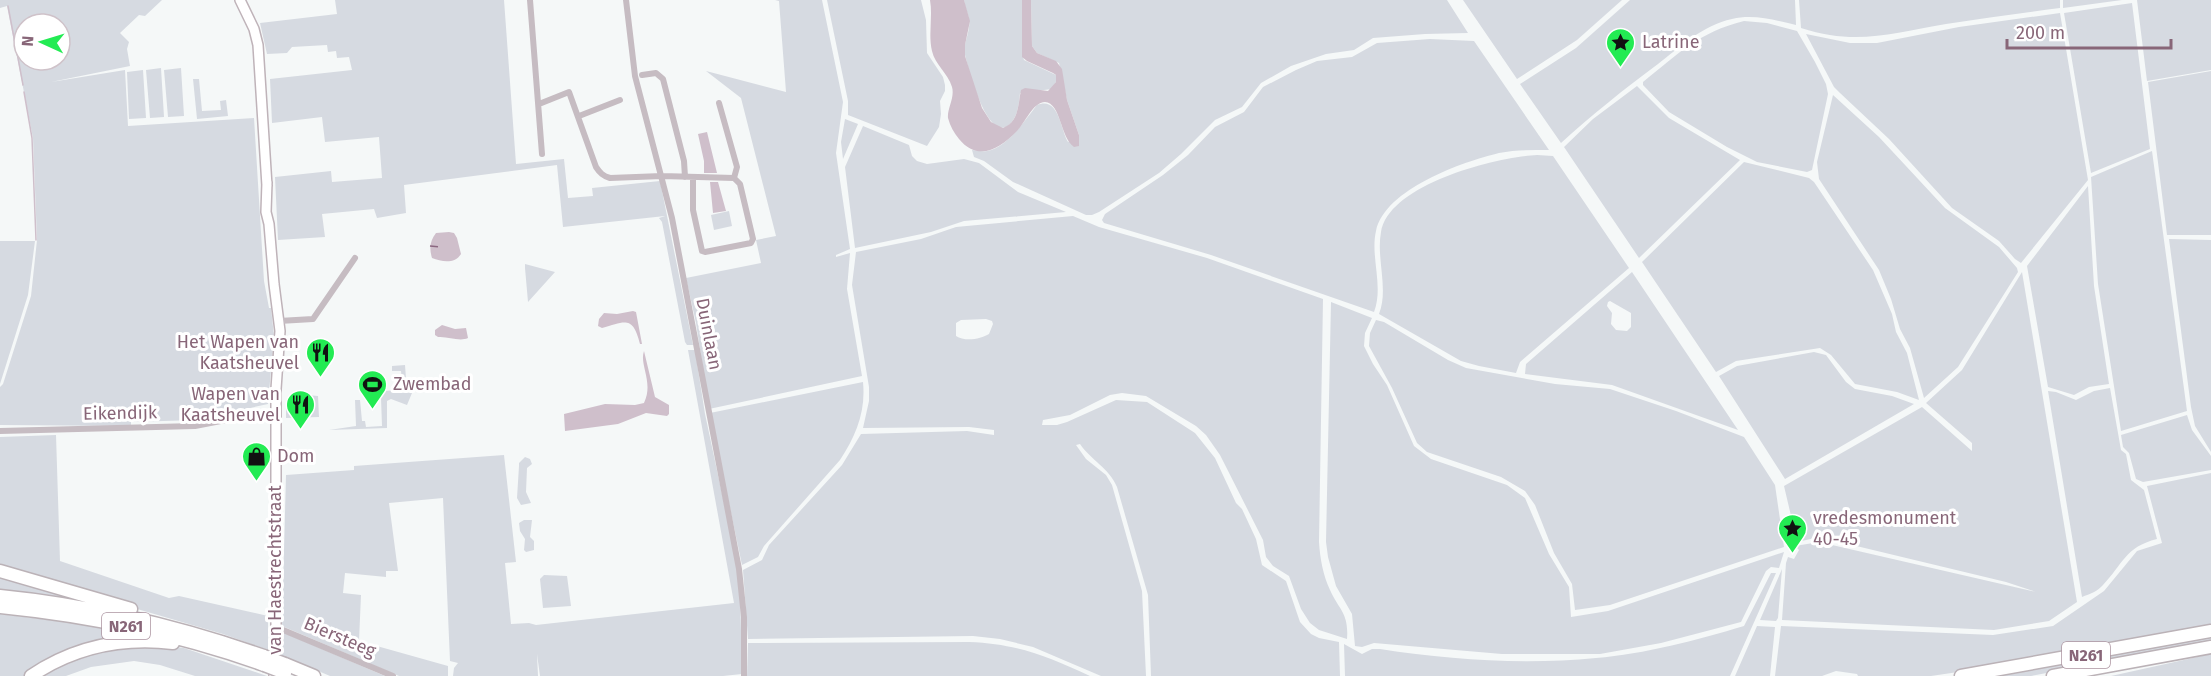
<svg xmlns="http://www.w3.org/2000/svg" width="2211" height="676" font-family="'Fira Sans',sans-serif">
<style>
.green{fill:#d6dae1;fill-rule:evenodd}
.water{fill:#cfbfcb}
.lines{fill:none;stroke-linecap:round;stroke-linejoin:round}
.stream{stroke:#cfbfcb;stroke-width:1.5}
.ferry{stroke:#8b6780;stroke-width:1.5;stroke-dasharray:8 6;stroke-linecap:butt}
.secondary-casing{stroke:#bfb3b9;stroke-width:12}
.highway-casing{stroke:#bbb2b7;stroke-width:15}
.street{stroke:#c6bcc2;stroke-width:6}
.secondary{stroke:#fff;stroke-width:9}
.highway{stroke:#fff;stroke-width:12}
.highway-bridge-casing{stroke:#bbb2b7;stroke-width:15;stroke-linecap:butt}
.highway-bridge{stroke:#fff;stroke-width:12}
.labels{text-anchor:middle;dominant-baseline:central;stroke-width:6;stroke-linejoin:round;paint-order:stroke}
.shield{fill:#fff;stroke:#ac94a0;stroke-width:1.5}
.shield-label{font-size:16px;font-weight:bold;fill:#886678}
.poi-label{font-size:18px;fill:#886678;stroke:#fff;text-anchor:start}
.street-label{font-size:18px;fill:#886678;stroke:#fff}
</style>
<rect width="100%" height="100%" fill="#f5f8f8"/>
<path class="green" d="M 0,0 L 162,0 L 145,16 L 139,15 L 120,33 L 129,42 L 127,49 L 130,66 L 51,82 L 125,70 L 128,126 L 254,118 L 264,281 L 269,308 L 271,308 L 274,336 L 268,404 L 196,420 L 131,422 L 131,426 L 0,425 L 0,387 L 3,384 L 31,296 L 37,240 L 33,138 L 7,6 L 0,8 ZM 24,24 L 60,24 L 60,60 L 24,60 Z
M 335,0 L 504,0 L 516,164 L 564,159 L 568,198 L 593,196 L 592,188 L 660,181 L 693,345 L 687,345 L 685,342 L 662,222 L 659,218 L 665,216 L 563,227 L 557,165 L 404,185 L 406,213 L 377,218 L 374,209 L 322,214 L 325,237 L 278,240 L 275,177 L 331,171 L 332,182 L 382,178 L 379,137 L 325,142 L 322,117 L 272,123 L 270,79 L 352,70 L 349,57 L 337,58 L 336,51 L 328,52 L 327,45 L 292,47 L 287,53 L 267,54 L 260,23 L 337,14 Z
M 775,0 L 822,0 L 843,102 L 836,153 L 850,249 L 836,255 L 836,257 L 850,253 L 847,289 L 862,376 L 709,409 L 696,323 L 686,278 L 761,263 L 756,240 L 776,236 L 741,98 L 706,71 L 786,92 L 779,1 Z
M 827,0 L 921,0 L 926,20 L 927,53 L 943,77 L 945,85 L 945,91 L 940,101 L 941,114 L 939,127 L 927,146 L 848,115 L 848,101 Z
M 964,0 L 1022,0 L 1022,54 L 1024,60 L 1056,75 L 1056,82 L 1052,89 L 1020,93 C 1019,103 1018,116 1010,124 C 988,146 968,67 965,55 C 963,45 968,37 969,27 C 971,17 965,10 964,0 Z
M 1031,0 L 1447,0 L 1468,33 L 1425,34 L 1373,38 L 1354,50 L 1326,54 L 1291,66 L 1261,83 L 1242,107 L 1215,120 L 1181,154 L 1159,173 L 1099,212 L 1092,215 L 1086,215 L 1013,182 L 984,161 L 974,157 L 972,150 C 976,150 982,152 987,151 C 1008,147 1025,120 1037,105 C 1059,96 1060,128 1068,142 L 1079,135 L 1067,100 L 1059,63 L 1037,53 L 1032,46 Z
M 1463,0 L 1622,0 L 1577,40 L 1517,79 Z
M 1630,0 L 1795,0 L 1796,25 C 1774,20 1754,14 1732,19 C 1703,25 1680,47 1658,64 C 1624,89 1592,115 1561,143 L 1520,84 L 1576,48 Z
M 1799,0 L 2060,0 L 2060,8 C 2022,13 1984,18 1946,24 C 1891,33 1857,46 1801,28 Z
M 2063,0 L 2122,0 L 2063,8 Z
M 2137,0 L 2211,0 L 2211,70 L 2147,81 Z
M 2132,3 L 2150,149 L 2091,173 L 2064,13 Z
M 2060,13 L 2088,180 L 2021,263 L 2015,259 L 1999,241 L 1952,208 L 1889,139 L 1840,93 L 1834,87 L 1806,34 L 1850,43 L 1877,43 L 1959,27 Z
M 1744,21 L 1767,23 L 1797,31 L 1815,62 L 1826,84 L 1828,94 L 1812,170 L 1807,172 L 1757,162 L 1727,147 L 1669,112 L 1643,85 L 1643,82 C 1678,54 1699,32 1744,21 Z
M 1430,39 L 1474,41 L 1549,150 C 1532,150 1515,150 1499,153 C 1462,162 1385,189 1376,231 C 1370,257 1384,286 1374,312 L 1211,255 L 1104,223 L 1102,220 L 1105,214 L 1163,175 L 1188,155 L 1215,127 L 1244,112 L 1263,87 L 1296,70 L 1317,61 L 1352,57 L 1377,43 Z
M 161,68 L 164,117 L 150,118 L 146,70 Z
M 181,68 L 184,116 L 168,117 L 164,70 Z
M 143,70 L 146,118 L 129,119 L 127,72 Z
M 2211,71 L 2211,235 L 2167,235 L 2148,82 Z
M 193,79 L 199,79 L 202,111 L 221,110 L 220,101 L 226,100 L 228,116 L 197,119 Z
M 1637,86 L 1669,118 L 1740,160 L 1639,258 L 1564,147 L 1593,119 Z
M 1833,95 L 1879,137 L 1945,208 L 1999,247 L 2017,268 L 2018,272 L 1958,367 L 1924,398 L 1910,348 L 1900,329 L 1891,299 L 1879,270 L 1819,179 L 1817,162 Z
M 845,119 L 858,124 L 843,159 L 841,142 Z
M 863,126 L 909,145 L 912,156 L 917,161 L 927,164 L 964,159 L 979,163 L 1018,192 L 1066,212 L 964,221 L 931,232 L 855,248 L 845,167 Z
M 2152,151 L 2187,411 L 2121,431 L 2098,284 L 2091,177 Z
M 1537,155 L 1553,156 L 1629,268 L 1520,362 L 1516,373 L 1479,366 L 1461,361 L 1379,314 C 1389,289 1376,259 1381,232 C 1389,184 1496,157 1537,155 Z
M 1744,162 L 1809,178 L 1814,182 L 1873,270 L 1892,314 L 1896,332 L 1907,353 L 1919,400 L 1897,392 L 1855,384 L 1831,355 L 1820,348 L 1736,361 L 1716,372 L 1642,262 Z
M 2088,186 L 2094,286 L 2109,384 L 2089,387 L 2074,395 L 2048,387 L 2027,266 Z
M 729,211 L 732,226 L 714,230 L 711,215 Z
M 1073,216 L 1099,227 L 1207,258 L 1323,299 L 1319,542 C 1320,558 1323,575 1330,590 C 1339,610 1349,613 1347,639 L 1319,630 L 1310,623 L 1301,609 L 1289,576 L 1273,566 L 1266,557 L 1263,540 L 1220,455 L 1206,435 L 1196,426 L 1146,396 L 1122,393 L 1110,395 L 1070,415 L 1043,420 L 1042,425 L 1057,425 L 1067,422 L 1116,400 L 1147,402 L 1195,433 L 1215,458 L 1236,503 L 1242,509 L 1256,539 L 1262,565 L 1286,581 L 1300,622 L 1311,634 L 1319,638 L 1339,642 L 1340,676 L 1151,676 L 1148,595 L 1117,487 C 1109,468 1091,460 1080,444 L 1076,445 L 1086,459 L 1106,475 L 1112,485 L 1142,591 L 1146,676 L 1101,676 L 1033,647 L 1000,639 L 973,636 L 748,639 L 743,570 L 762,560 L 769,545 L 842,465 L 861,434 L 967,431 L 994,435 L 994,430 L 969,427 L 863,428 L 869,401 L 869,387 L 852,285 L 856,252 L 921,239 L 956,227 ZM 986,319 L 992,321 L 993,324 L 989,334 C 981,339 965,342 956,336 L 956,323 L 961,320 Z
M 2169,239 L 2211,240 L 2211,452 L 2195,426 L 2191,407 Z
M 0,241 L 35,241 L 28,295 L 0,384 Z
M 525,264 L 555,272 L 528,302 L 525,268 Z
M 1632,272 L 1738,430 L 1612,385 L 1525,374 L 1526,364 ZM 1610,301 L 1631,313 L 1631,327 L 1627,331 L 1616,330 L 1611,324 L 1612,313 L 1607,306 L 1608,302 Z
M 2022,272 L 2077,602 L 2049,621 L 1994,630 L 1782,620 L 1786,563 L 1788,557 L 1794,559 L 1799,550 L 1795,546 L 1819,542 L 2036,592 L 2006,582 L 1819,537 L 1789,544 L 1792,520 L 1784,486 L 1922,407 L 1972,451 L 1972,443 L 1926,403 L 1962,370 Z
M 1331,302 L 1372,318 L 1365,333 L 1364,346 L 1373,364 L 1387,385 L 1414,446 L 1431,459 L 1507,485 L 1525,498 L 1549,554 L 1569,587 L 1571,617 L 1608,611 L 1784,552 L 1779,568 L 1771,567 L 1766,571 L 1741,622 L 1661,643 L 1600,654 L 1502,654 L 1374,643 L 1362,647 L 1355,646 L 1352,614 L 1336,586 L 1328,557 L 1326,542 Z
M 1376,320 L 1384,322 L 1448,360 L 1466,368 L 1555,384 L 1610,389 L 1676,411 L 1744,437 L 1775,485 L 1784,547 L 1610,605 L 1575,610 L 1572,584 L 1554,553 L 1535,505 L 1525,491 L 1501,477 L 1427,452 L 1417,443 L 1392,388 L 1369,346 L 1370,333 Z
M 688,350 L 695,350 L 705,414 L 731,536 L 740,589 L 742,674 L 723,676 L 540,676 L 537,654 L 538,676 L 453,676 L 454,668 L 458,663 L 450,661 L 443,498 L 389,503 L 398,571 L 386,571 L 386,577 L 345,573 L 343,593 L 361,595 L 359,641 L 448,666 L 448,676 L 399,676 L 282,626 L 286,475 L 354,470 L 354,466 L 504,455 L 516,562 L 505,563 L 511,624 L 529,623 L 536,625 L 734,603 Z
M 1814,352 L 1826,355 L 1846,382 L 1855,389 L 1892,396 L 1914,404 L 1785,479 L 1719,376 L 1737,366 Z
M 405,365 L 407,392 L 412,393 L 407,405 L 391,399 L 387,401 L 387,428 L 329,430 L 356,426 L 355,400 L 360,400 L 362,421 L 365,421 L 366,427 L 382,426 L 381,398 L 368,398 L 367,392 L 399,390 L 398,381 L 402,380 L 401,371 L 392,371 L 392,366 Z
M 863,382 C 866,411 856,436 840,460 L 764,546 L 758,557 L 742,565 L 710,413 Z
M 2110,388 L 2121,450 L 2126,454 L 2131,480 L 2144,490 L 2157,539 C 2125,547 2123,564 2103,585 C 2098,591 2090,594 2082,597 L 2048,391 L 2056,392 L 2076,400 L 2094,391 Z
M 307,395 L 318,396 L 319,417 L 286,418 L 286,400 Z
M 2187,415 L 2192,430 L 2211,456 L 2211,470 L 2143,482 L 2136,479 L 2129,453 L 2123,447 L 2121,435 Z
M 56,435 L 60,561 L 169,598 L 179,596 L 268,616 L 268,650 L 223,634 L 0,569 L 0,437 Z
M 525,457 L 530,459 L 532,464 L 527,468 L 526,492 L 531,503 L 521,505 L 517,498 L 519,466 L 519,463 Z
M 2211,473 L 2211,628 L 2019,663 L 1931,676 L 1858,676 L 1857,674 L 1836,671 L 1822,676 L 1775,676 L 1781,626 L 1993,635 L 2053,626 L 2104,591 L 2137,551 L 2162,543 L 2147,486 Z
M 524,520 L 532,520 L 530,537 L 534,541 L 534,550 L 526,552 L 524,550 L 525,539 L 520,531 L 519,523 Z
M 1782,569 L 1778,618 L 1776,621 L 1760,620 Z
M 0,573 L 77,599 L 0,590 Z
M 1771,573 L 1776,573 L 1730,676 L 1345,676 L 1344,644 L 1362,654 L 1372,649 L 1380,649 C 1450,660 1525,665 1596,658 C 1644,654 1698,640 1744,626 Z
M 544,575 L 567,576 L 571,606 L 543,608 L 540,579 Z
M 0,614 L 82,624 L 157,638 L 123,640 L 27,676 L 0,676 Z
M 1757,626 L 1775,627 L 1770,676 L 1735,676 Z
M 282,632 L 385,676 L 330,676 L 281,655 Z
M 2211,635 L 2211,642 L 2031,676 L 1990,676 Z
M 969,642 C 1018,644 1046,656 1090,676 L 747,676 L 748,643 Z
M 143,643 L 184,648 L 267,676 L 195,676 L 160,665 L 134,661 L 91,667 L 66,676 L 35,676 L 82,653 Z
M 2211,654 L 2211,676 L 2111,676 Z"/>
<path class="water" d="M 930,0 L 964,0 L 970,21 L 965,45 L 965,56 L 982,108 L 991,122 L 1003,128 C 1019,122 1018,104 1021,90 L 1025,88 L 1048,91 L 1056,82 L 1056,75 L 1053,73 L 1027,61 L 1022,57 L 1022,0 L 1031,0 L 1032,46 L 1037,53 L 1056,61 L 1062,69 L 1067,100 L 1079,135 L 1079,146 L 1074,147 C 1060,137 1061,103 1045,102 C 1033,102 1025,123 1017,131 C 1000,149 978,162 959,139 C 954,133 950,126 948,118 C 947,108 955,98 952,87 C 948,73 935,65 932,51 C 928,34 933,17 930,0 Z
M 707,132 L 717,173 L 704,173 L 704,161 L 698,134 Z
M 710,182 L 718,182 L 726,211 L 713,213 Z
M 449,232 L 454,233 L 457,238 L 461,254 C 455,264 442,262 432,258 C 429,248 430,241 436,233 Z
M 633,311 L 636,312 L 642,344 L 640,344 C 633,316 626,321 602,328 L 598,326 L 599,319 L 604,313 L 617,314 Z
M 442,325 L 455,329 L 466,328 L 468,338 C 459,342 448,336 438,337 L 435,335 L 435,330 Z
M 644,351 L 655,397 L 669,405 L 669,414 L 667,416 L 646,413 L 618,424 L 565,431 L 564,414 L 605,404 L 635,405 L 644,403 C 654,382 639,365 644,351 Z"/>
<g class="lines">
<path class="stream" d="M 8,6 L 15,43
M 16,47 L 23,85
M 24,92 L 32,138 L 36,240"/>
<path class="ferry" d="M 430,246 L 442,247"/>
<defs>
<path id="secondary" d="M 240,0 L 254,29 L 258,45 L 267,186
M 267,182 L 266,212 L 269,224 L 274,284 L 280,331 L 276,389 L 276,627 L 274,676"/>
<path id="highway" d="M 0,571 L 131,609
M 0,596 C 91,605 178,626 264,656
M 0,607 C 90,616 178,634 264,665
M 285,664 L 314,676
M 31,676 C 74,647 122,637 173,643
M 1961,676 L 2211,631
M 2053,676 L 2211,647"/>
</defs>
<use href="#secondary" class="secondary-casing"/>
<use href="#highway" class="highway-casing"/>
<path class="street" d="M 530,0 L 542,154
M 626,0 L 635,76 L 672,218 L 739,569 L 744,617 L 744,676
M 642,75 L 656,73 L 663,79 L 684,161 L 685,177
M 719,103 L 737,167 L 734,178
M 539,104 L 569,92 L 596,167 C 600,173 603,176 610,178 L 662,176 L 734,178 L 740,184 L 753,239 L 751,243 L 705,252 L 702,251 L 693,210 L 693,177
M 579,116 L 620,100
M 279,321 L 313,319 L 355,258
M 0,431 L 195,426 L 268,412 L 276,412
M 276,627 L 393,676"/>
<use href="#secondary" class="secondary"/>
<use href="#highway" class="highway"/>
<defs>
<path id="highway-bridge" d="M 264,656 L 285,664
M 264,665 L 285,673"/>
</defs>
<use href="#highway-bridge" class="highway-bridge-casing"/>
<use href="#highway-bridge" class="highway-bridge"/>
</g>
<defs>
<symbol id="sight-pin" viewBox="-11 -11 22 30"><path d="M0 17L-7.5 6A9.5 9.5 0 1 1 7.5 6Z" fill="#23eb53" stroke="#fff"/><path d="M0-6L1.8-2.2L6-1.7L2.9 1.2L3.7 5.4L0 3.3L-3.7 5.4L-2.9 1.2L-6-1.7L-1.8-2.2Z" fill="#111"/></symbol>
<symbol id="restaurant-pin" viewBox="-11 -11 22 30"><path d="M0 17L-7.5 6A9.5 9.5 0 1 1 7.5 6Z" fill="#23eb53" stroke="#fff"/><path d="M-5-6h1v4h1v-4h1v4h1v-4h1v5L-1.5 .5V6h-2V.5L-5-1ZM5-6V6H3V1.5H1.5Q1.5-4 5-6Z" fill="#111"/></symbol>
<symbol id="stadium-pin" viewBox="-11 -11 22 30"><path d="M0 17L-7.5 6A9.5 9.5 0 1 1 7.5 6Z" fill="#23eb53" stroke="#fff"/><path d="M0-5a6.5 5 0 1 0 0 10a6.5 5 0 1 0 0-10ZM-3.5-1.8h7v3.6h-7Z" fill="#111"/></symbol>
<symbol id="shop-pin" viewBox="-11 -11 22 30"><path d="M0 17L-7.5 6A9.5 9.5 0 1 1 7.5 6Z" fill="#23eb53" stroke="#fff"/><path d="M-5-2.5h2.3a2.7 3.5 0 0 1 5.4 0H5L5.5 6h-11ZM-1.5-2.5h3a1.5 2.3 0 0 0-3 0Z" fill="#111"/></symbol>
</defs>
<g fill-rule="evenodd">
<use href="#sight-pin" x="1604" y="26" width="33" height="45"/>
<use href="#restaurant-pin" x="304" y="336" width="33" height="45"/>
<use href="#stadium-pin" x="356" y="368" width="33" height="45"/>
<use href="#restaurant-pin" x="284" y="388" width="33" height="45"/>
<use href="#shop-pin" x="240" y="440" width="33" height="45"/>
<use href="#sight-pin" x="1776" y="512" width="33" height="45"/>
</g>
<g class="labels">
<g class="shield">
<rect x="102" y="613" width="48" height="26" rx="4.5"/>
<rect x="2062" y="642" width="48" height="26" rx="4.5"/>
</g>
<g class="shield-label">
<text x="126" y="626">N261</text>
<text x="2086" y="655">N261</text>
</g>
<g class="poi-label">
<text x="1642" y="42">Latrine</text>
<text x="299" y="342" text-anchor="end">Het Wapen van<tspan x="299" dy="21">Kaatsheuvel</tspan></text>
<text x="393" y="384">Zwembad</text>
<text x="280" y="394" text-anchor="end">Wapen van<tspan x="280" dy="21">Kaatsheuvel</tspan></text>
<text x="277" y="456">Dom</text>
<text x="1813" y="518">vredesmonument<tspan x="1813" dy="21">40-45</tspan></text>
</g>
<g class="street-label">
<text transform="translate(709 334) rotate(79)">Duinlaan</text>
<text transform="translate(120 413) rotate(-1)">Eikendijk</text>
<text transform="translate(275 570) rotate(-90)">van Haestrechtstraat</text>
<text transform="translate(340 637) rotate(23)">Biersteeg</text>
</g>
</g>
<g transform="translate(42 42) rotate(274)"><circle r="28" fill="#ffffff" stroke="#cfc2c9" stroke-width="1.5"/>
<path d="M0-4.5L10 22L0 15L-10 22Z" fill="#23eb53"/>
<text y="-9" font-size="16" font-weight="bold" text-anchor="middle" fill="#886678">N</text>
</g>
<path d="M2007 39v9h164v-9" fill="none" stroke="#886678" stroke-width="3"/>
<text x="2016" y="39" font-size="18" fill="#886678" stroke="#ffffff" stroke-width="4.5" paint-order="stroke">200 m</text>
</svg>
